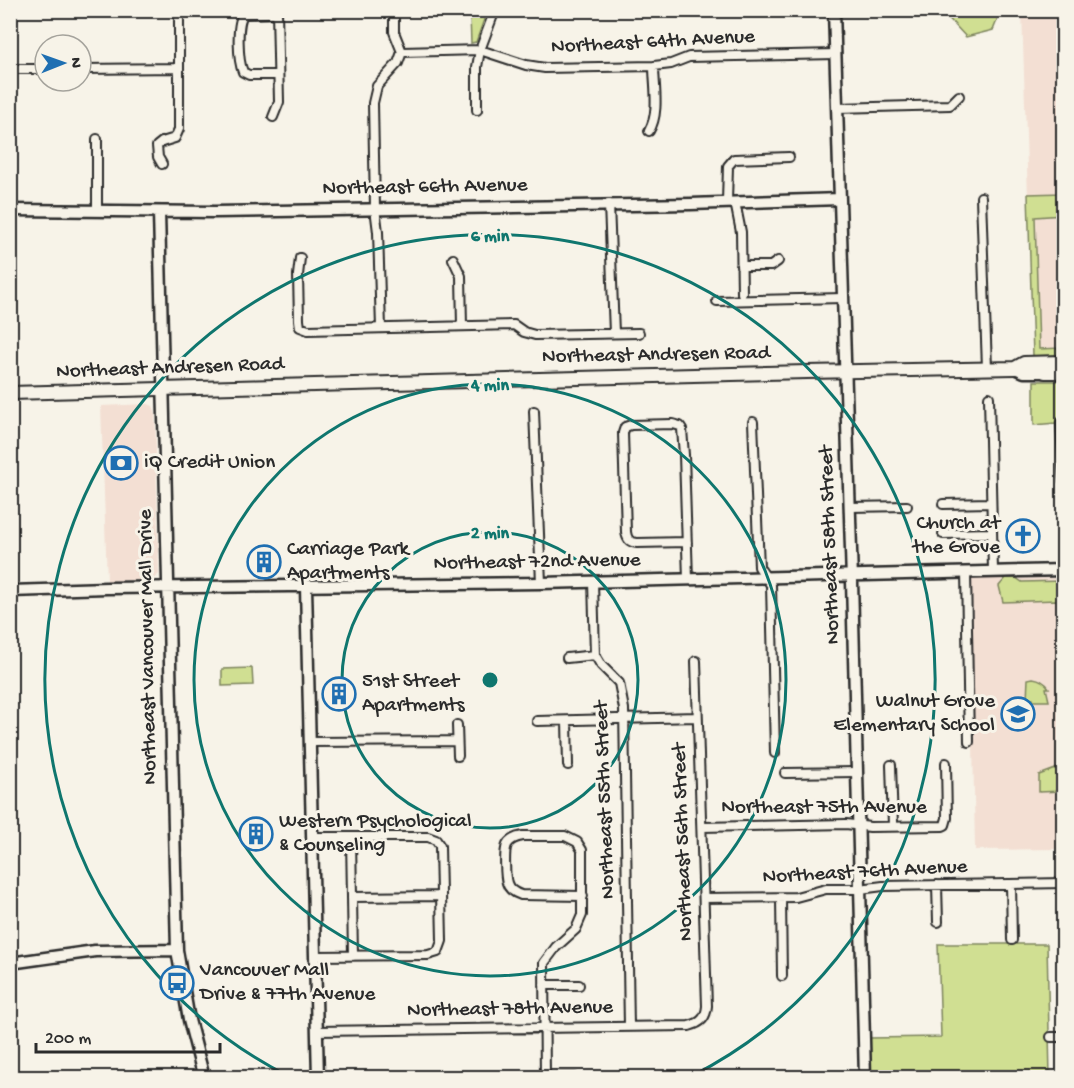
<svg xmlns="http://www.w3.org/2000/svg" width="1074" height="1088" font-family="'Gochi Hand',sans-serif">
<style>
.built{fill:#f3dfd3}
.green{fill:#d0df92;stroke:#7e855e;stroke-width:1.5}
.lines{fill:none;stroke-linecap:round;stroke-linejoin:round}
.street-casing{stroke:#2b2b2b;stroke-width:12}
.secondary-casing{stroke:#2b2b2b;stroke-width:15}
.primary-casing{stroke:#2b2b2b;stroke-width:16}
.street{stroke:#f7f3e8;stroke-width:8}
.secondary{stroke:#f7f3e8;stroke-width:10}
.primary{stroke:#f7f3e8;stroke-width:12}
.ring{fill:none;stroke:#0f766e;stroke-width:3}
.labels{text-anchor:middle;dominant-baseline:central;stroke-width:6;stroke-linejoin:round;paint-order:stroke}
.street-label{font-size:21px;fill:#2b2b2b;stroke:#f7f3e8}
.poi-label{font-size:21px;fill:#2b2b2b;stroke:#f7f3e8;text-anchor:start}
.centre{fill:#0f766e;stroke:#f7f3e8;stroke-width:3}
.ring-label{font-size:18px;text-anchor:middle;font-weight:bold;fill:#0f766e;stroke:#f7f3e8;stroke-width:6;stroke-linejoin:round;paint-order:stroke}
</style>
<rect width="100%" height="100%" fill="#f7f3e8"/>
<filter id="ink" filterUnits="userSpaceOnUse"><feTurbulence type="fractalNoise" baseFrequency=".0167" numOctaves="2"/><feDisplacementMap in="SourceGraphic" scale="12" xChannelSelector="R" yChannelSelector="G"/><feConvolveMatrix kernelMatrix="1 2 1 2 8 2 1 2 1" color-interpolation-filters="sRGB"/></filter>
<g filter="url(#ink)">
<path class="built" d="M 1022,11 L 1063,11 L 1063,355 L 1033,356 Z
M 148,404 L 153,406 L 155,411 L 159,574 L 152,580 L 107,581 L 101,406 Z
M 1063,578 L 1063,849 L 975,850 L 970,579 Z"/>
<path class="green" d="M 430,11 L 430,10 L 487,11 L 476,42 L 471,43 L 470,15 L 430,16 Z
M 942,11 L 1001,11 L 993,30 L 966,37 Z
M 1063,193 L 1063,215 L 1035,217 L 1039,349 L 1062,348 L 1063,355 L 1033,356 L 1028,194 Z
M 1034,381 L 1063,381 L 1063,412 L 1060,415 L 1056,423 L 1034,425 Z
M 1006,578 L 1016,578 L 1022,582 L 1063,581 L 1063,603 L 1056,600 L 1003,602 L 999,586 Z
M 252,668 L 253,685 L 222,686 L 222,669 Z
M 1033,678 C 1041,679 1045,682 1049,688 L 1046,688 L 1049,701 L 1033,701 L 1033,699 L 1027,699 L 1028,679 Z
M 1063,766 L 1063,791 L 1039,792 L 1039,775 Z
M 938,944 L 1047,944 L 1050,1077 L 870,1077 L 869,1038 L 941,1037 Z"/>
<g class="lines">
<defs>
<path id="street" d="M 277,13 L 244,14 C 236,21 238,61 243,72 L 249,75 L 278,75
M 402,52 L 480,50 L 526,65 L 545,68 L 654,66 L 671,64 L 689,57 L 836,54
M 10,69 L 45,69
M 81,69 L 179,68
M 837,108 L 950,105 L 959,96
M 477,110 L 477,67 L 480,50 L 495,10
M 273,117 L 279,102 L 277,10
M 649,131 C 660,113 654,86 654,66
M 162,164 L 158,157 L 157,146 L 162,142 L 175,138 L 179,129 L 179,10
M 981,197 L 987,368
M 727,202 L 728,166 L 734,159 L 789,157
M 735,202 L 741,232 L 742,293
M 609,204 L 614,333
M 97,211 L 97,139
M 300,258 L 298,275 L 299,320 L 300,327 L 308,330 L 514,325 L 524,332 L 535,335 L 639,333
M 453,259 L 461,276 L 462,326
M 741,266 L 771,266 L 778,261
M 717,301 L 843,298
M 381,328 L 378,232 L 375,208 L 373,103 L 377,86 L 398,63 L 402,52 L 394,32 L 394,10
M 989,397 L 993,571
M 534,411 L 541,583
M 1064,419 L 1061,423 L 1064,480
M 753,422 L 759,567 L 771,585 L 775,753
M 943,504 L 991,503
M 850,507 L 907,506
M 943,534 L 992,533
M 687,542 L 637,543 C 629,542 627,539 626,532 L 623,433 L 625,427 L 631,425 L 673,424 L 680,426 L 682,429 L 684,455 L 688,579
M 966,572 L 969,742
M 593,581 L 595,655 L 601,665 L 619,683 L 624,709 L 629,1027
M 567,658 L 595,655
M 537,721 L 697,717
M 567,721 L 568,765
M 457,725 L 458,756
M 310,742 L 457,741
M 891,765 L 893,826
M 785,773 L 857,772
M 703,827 L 846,824 L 870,827 L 943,826 L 945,825 L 947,818 L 946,763
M 312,837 L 428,837 L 436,840 L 440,846 L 442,941 L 438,952 L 428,955 L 316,956
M 351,838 L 353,956
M 1011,884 L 1012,940
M 937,885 L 938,922
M 352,897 L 441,896
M 704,898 L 796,897 L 826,889 L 860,889 L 883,886 L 1064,883
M 781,898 L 782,976
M 544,985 L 579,985
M 317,1031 L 689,1026 C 701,1023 706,1018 707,1006 L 696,661
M 1051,1037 L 1064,1037
M 545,1078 L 544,963 L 556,947 L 576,929 L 582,915 L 582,850 L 577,842 L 565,836 L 523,836 C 517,837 510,839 507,845 C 504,851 505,877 507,883 C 509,890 515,893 521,895 L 583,896
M 559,1078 L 574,1078"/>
<path id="secondary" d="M 834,10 L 852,581 L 865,1078
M 10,210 L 215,212 L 691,204 L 840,199
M 159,212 L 177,950 L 189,1020 L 204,1078
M 1015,368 L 1024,372 L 1045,372
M 306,587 L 318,1078
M 10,591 L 107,588 L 541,583 L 1064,570
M 10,963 L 95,951 L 177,950"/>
<path id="primary" d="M 1045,372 L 1064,372
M 10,393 L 807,372 L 1015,368 L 1024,363 L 1064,362"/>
</defs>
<use href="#street" class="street-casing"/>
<use href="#secondary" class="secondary-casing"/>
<use href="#primary" class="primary-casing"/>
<use href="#street" class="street"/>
<use href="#secondary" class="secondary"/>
<use href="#primary" class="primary"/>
</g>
</g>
<g class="ring">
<circle cx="490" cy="680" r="148"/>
<circle cx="490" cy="680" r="296"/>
<path d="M288 1076A445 445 0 1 1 692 1076"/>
</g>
<defs>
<symbol id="bank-ring" viewBox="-11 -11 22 22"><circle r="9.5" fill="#f7f3e8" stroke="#1f6fb2" stroke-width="1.5"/><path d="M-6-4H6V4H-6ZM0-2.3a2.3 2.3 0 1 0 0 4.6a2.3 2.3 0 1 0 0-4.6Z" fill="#1f6fb2"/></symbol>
<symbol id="church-ring" viewBox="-11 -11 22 22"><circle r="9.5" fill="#f7f3e8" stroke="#1f6fb2" stroke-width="1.5"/><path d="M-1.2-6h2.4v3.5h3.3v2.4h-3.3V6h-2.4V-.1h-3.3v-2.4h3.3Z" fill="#1f6fb2"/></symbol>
<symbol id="building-ring" viewBox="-11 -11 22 22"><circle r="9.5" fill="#f7f3e8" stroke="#1f6fb2" stroke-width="1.5"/><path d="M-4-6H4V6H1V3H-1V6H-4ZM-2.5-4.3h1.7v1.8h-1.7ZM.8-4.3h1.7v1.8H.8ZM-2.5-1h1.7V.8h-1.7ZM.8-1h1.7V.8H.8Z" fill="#1f6fb2"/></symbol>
<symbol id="school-ring" viewBox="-11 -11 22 22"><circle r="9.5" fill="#f7f3e8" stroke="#1f6fb2" stroke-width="1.5"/><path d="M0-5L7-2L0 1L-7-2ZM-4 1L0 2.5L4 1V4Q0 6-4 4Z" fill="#1f6fb2"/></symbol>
<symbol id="bus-ring" viewBox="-11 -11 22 22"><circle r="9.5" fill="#f7f3e8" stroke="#1f6fb2" stroke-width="1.5"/><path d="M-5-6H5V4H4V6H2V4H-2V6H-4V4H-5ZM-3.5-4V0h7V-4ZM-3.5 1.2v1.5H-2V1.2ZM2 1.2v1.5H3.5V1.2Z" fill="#1f6fb2"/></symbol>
</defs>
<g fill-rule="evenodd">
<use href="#bank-ring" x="102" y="444" width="38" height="38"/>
<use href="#church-ring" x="1004" y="517" width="38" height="38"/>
<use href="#building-ring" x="245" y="543" width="38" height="38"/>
<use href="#building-ring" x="320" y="675" width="38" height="38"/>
<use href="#school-ring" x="999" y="695" width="38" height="38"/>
<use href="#building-ring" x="237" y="815" width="38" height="38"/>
<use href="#bus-ring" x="158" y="964" width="38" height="38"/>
</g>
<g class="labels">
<g class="street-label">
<text transform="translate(653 43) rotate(-3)">Northeast 64th Avenue</text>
<text transform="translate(425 188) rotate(-1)">Northeast 66th Avenue</text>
<text transform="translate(656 356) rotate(-1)">Northeast Andresen Road</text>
<text transform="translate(170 369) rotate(-2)">Northeast Andresen Road</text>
<text transform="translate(831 545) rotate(-92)">Northeast 58th Street</text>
<text transform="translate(537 563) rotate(-1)">Northeast 72nd Avenue</text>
<text transform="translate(149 647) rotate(-91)">Northeast Vancouver Mall Drive</text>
<text transform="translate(606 800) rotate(-92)">Northeast 55th Street</text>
<text x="824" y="808">Northeast 75th Avenue</text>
<text transform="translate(684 842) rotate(-92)">Northeast 56th Street</text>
<text transform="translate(865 873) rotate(-3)">Northeast 76th Avenue</text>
<text transform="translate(510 1010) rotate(-1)">Northeast 78th Avenue</text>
</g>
<g class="poi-label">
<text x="144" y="463">iQ Credit Union</text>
<text x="1000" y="524" text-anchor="end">Church at<tspan x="1000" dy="24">the Grove</tspan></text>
<text x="287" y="550">Carriage Park<tspan x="287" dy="24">Apartments</tspan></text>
<text x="362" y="682">51st Street<tspan x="362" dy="24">Apartments</tspan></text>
<text x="995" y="702" text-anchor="end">Walnut Grove<tspan x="995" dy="24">Elementary School</tspan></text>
<text x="279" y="822">Western Psychological<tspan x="279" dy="24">&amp; Counseling</tspan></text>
<text x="200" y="971">Vancouver Mall<tspan x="200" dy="24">Drive &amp; 77th Avenue</tspan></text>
</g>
</g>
<circle cx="490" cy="680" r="9" class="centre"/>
<g class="ring-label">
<text x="490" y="241">6 min</text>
<text x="490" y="390">4 min</text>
<text x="490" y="538">2 min</text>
</g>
<rect width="1074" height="1088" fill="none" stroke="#f7f3e8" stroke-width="36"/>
<rect x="18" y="18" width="1038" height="1052" fill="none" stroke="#2b2b2b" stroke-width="2" filter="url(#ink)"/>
<g transform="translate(63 63) rotate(89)"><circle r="28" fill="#f7f3e8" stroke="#a5a39c" stroke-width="1.5"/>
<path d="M0-4.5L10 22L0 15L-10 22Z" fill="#1f6fb2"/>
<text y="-9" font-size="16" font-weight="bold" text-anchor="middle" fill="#2b2b2b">N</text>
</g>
<path d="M36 1043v9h184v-9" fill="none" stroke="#2b2b2b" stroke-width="3"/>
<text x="45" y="1043" font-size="18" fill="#2b2b2b" stroke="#f7f3e8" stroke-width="4.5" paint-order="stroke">200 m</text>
</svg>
